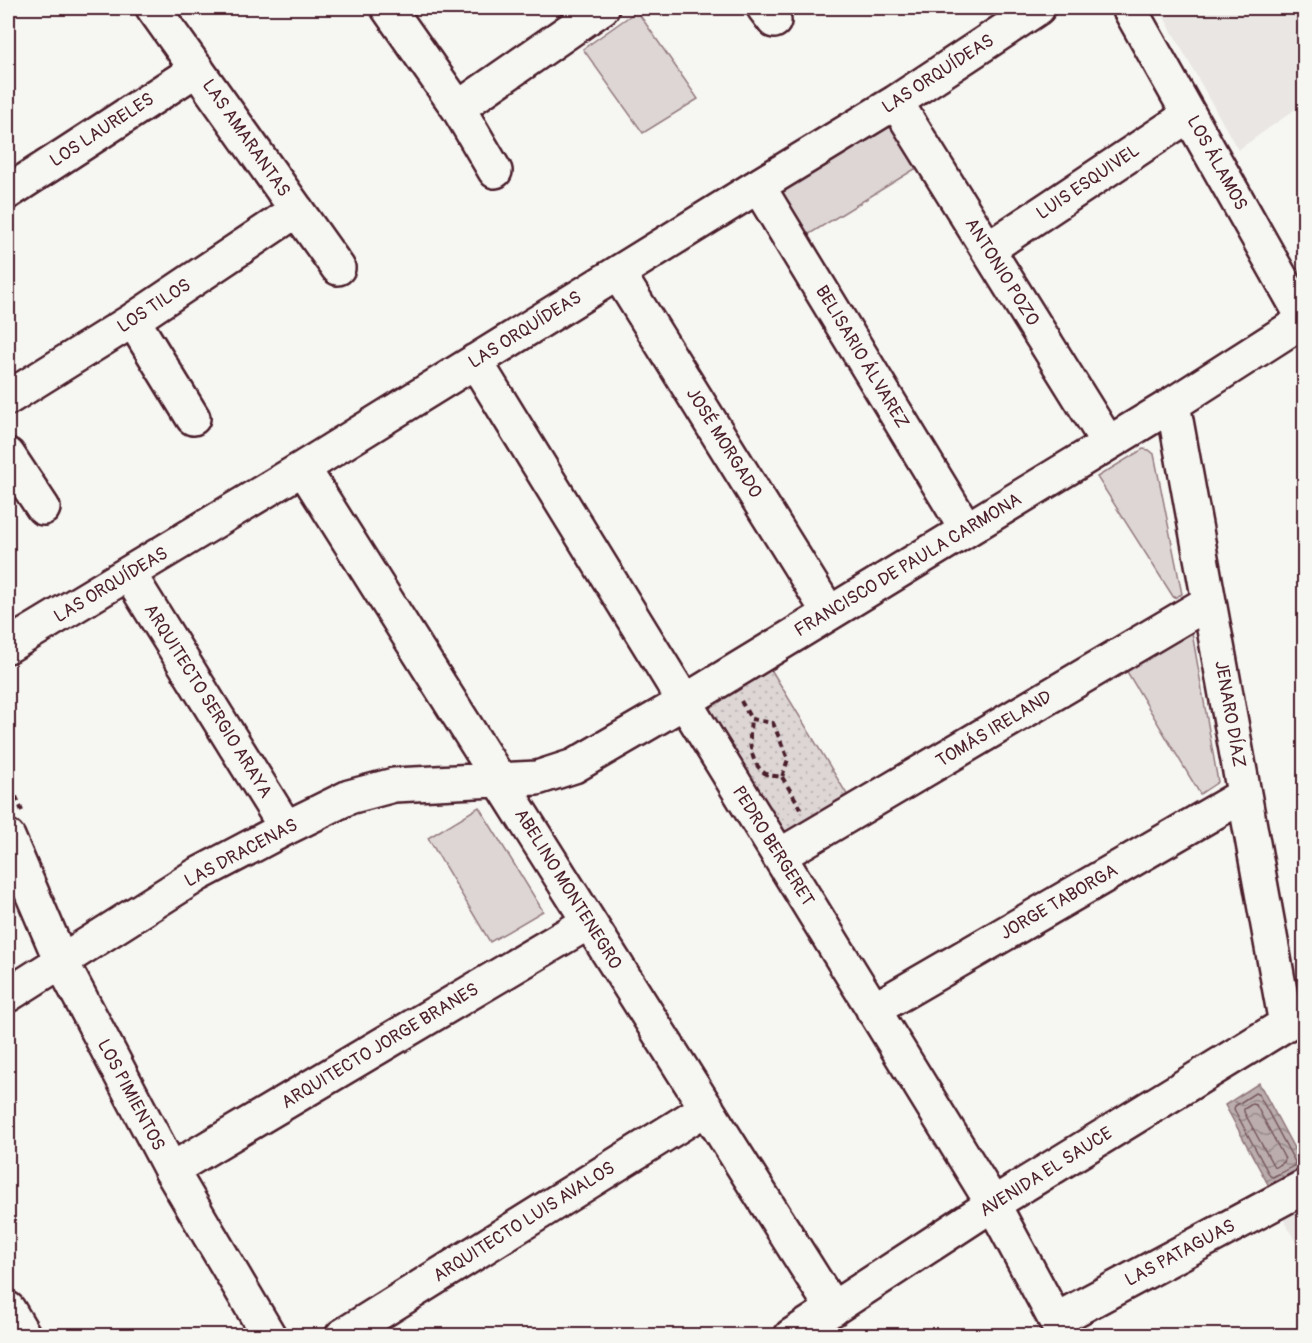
<svg xmlns="http://www.w3.org/2000/svg" width="1312" height="1343" font-family="Pangolin,sans-serif">
<style>
.built{fill:#e9e6e3}
.grass{fill:#ddd6d5;stroke:#947a80;stroke-width:1.5}
.park{fill:url(#park-dots);stroke:#947a80;stroke-width:1.5}
.water{fill:url(#water-waves);stroke:#8e747a;stroke-width:1.5}
.lines{fill:none;stroke-linecap:round;stroke-linejoin:round}
.shore{stroke:#77585f;stroke-width:1.5}
.minor-casing{stroke:#4a1f2b;stroke-width:38}
.major-casing{stroke:#4a1f2b;stroke-width:38}
.path{stroke:#4a1f2b;stroke-width:4;stroke-dasharray:6 4.5;stroke-linecap:butt}
.minor{stroke:#f6f6f2;stroke-width:33}
.major{stroke:#f6f6f2;stroke-width:33}
.labels{text-anchor:middle;dominant-baseline:central;stroke-width:6;stroke-linejoin:round;paint-order:stroke}
.street-label{font-size:18px;fill:#4a1f2b;stroke:#f6f6f2}
</style>
<defs>
<pattern id="park-dots" width="8" height="8" patternUnits="userSpaceOnUse" patternTransform="scale(1.5)"><rect width="8" height="8" fill="#ddd6d5"/><path d="M2 2h.1M6 6h.1" fill="none" stroke="#bfb7b7" stroke-width="1.8" stroke-linecap="round"/></pattern>
<pattern id="water-waves" width="16" height="10" patternUnits="userSpaceOnUse" patternTransform="scale(1.5)"><rect width="16" height="10" fill="#bbadae"/><path d="M0 5q4-4 8 0t8 0" fill="none" stroke="#9a8c8e"/></pattern>
</defs>
<rect width="100%" height="100%" fill="#f6f6f2"/>
<filter id="ink" filterUnits="userSpaceOnUse"><feTurbulence type="fractalNoise" baseFrequency=".0167" numOctaves="2"/><feDisplacementMap in="SourceGraphic" scale="12" xChannelSelector="R" yChannelSelector="G"/><feConvolveMatrix kernelMatrix="1 2 1 2 8 2 1 2 1" color-interpolation-filters="sRGB"/></filter>
<g filter="url(#ink)">
<path class="built" d="M 1159,8 L 1304,8 L 1304,103 L 1238,150 Z
M 1304,1207 L 1304,1258 L 1283,1218 Z"/>
<path class="grass" d="M 637,11 L 698,99 L 643,133 L 583,49 Z
M 896,120 L 923,164 L 803,238 L 775,194 Z
M 1143,449 L 1149,450 L 1154,454 L 1182,594 L 1174,598 L 1097,477 Z
M 1191,627 L 1218,782 L 1200,794 L 1126,670 Z
M 479,807 L 543,911 L 490,942 L 428,838 Z"/>
<path class="park" d="M 769,666 L 851,801 L 785,842 L 703,707 Z"/>
<path class="water" d="M 1259,1083 L 1304,1167 L 1269,1186 L 1225,1105 Z"/>
<g class="lines">
<path class="shore" d="M 1255,1093 L 1259,1095 L 1295,1162 L 1294,1166 L 1273,1177 L 1270,1176 L 1234,1109 L 1235,1106 Z
M 1252,1104 L 1256,1105 L 1285,1159 L 1284,1162 L 1276,1167 L 1273,1165 L 1244,1112 L 1244,1109 Z"/>
<defs>
<path id="minor" d="M 153,8 L 338,268
M 388,8 L 458,108 L 602,8
M 764,8 L 774,21
M 1129,8 L 1304,319
M 896,102 L 1108,443
M 458,108 L 495,171
M 758,186 L 966,529
M 8,192 L 197,69
M 988,249 L 1189,115
M 618,273 L 829,613
M 133,320 L 193,418
M 475,361 L 993,1204 L 1064,1336
M 8,398 L 133,320 L 297,210
M 1173,404 L 1286,1024
M 8,455 L 43,508
M 303,468 L 833,1309
M 129,574 L 286,828
M 8,646 L 303,468 L 758,186 L 896,102 L 1038,8
M 779,856 L 1209,602
M 8,995 L 197,875 L 286,828 L 349,797 L 394,785 L 537,778 L 574,766 L 684,702 L 1173,404 L 1304,320
M 873,1010 L 1244,795
M 171,1170 L 589,922
M 8,1309 L 24,1336
M 1056,1320 L 1304,1187
M 342,1336 L 707,1108
M 791,1336 L 993,1204 L 1304,1013"/>
<path id="major" d="M 8,837 L 61,961 L 171,1170 L 269,1336"/>
</defs>
<use href="#minor" class="minor-casing"/>
<use href="#major" class="major-casing"/>
<path class="path" d="M 741,701 L 751,719
M 751,719 L 773,723 L 788,759 L 782,777 C 778,776 772,776 768,775 C 748,765 749,737 751,719 Z
M 8,777 L 22,811
M 782,777 L 802,810"/>
<use href="#minor" class="minor"/>
<use href="#major" class="major"/>
</g>
</g>
<g class="labels">
<g class="street-label">
<text transform="translate(938 74) rotate(-33)">LAS ORQUÍDEAS</text>
<text transform="translate(102 130) rotate(-33)">LOS LAURELES</text>
<text transform="translate(246 138) rotate(55)">LAS AMARANTAS</text>
<text transform="translate(1217 163) rotate(61)">LOS ÁLAMOS</text>
<text transform="translate(1088 182) rotate(-34)">LUIS ESQUIVEL</text>
<text transform="translate(1002 272) rotate(58)">ANTONIO POZO</text>
<text transform="translate(154 306) rotate(-33)">LOS TILOS</text>
<text transform="translate(525 330) rotate(-32)">LAS ORQUÍDEAS</text>
<text transform="translate(862 357) rotate(59)">BELISARIO ÁLVAREZ</text>
<text transform="translate(724 443) rotate(58)">JOSÉ MORGADO</text>
<text transform="translate(908 565) rotate(-31)">FRANCISCO DE PAULA CARMONA</text>
<text transform="translate(111 585) rotate(-31)">LAS ORQUÍDEAS</text>
<text transform="translate(208 701) rotate(58)">ARQUITECTO SERGIO ARAYA</text>
<text transform="translate(1230 714) rotate(80)">JENARO DÍAZ</text>
<text transform="translate(994 729) rotate(-31)">TOMÁS IRELAND</text>
<text transform="translate(773 846) rotate(58)">PEDRO BERGERET</text>
<text transform="translate(241 853) rotate(-28)">LAS DRACENAS</text>
<text transform="translate(568 889) rotate(58)">ABELINO MONTENEGRO</text>
<text transform="translate(1059 902) rotate(-30)">JORGE TABORGA</text>
<text transform="translate(380 1046) rotate(-31)">ARQUITECTO JORGE BRANES</text>
<text transform="translate(131 1095) rotate(62)">LOS PIMIENTOS</text>
<text transform="translate(1046 1172) rotate(-32)">AVENIDA EL SAUCE</text>
<text transform="translate(524 1222) rotate(-32)">ARQUITECTO LUIS AVALOS</text>
<text transform="translate(1180 1253) rotate(-28)">LAS PATAGUAS</text>
</g>
</g>
<rect width="1312" height="1343" fill="none" stroke="#f6f6f2" stroke-width="30"/>
<rect x="15" y="15" width="1282" height="1313" fill="none" stroke="#4a1f2b" stroke-width="2" filter="url(#ink)"/>
</svg>
